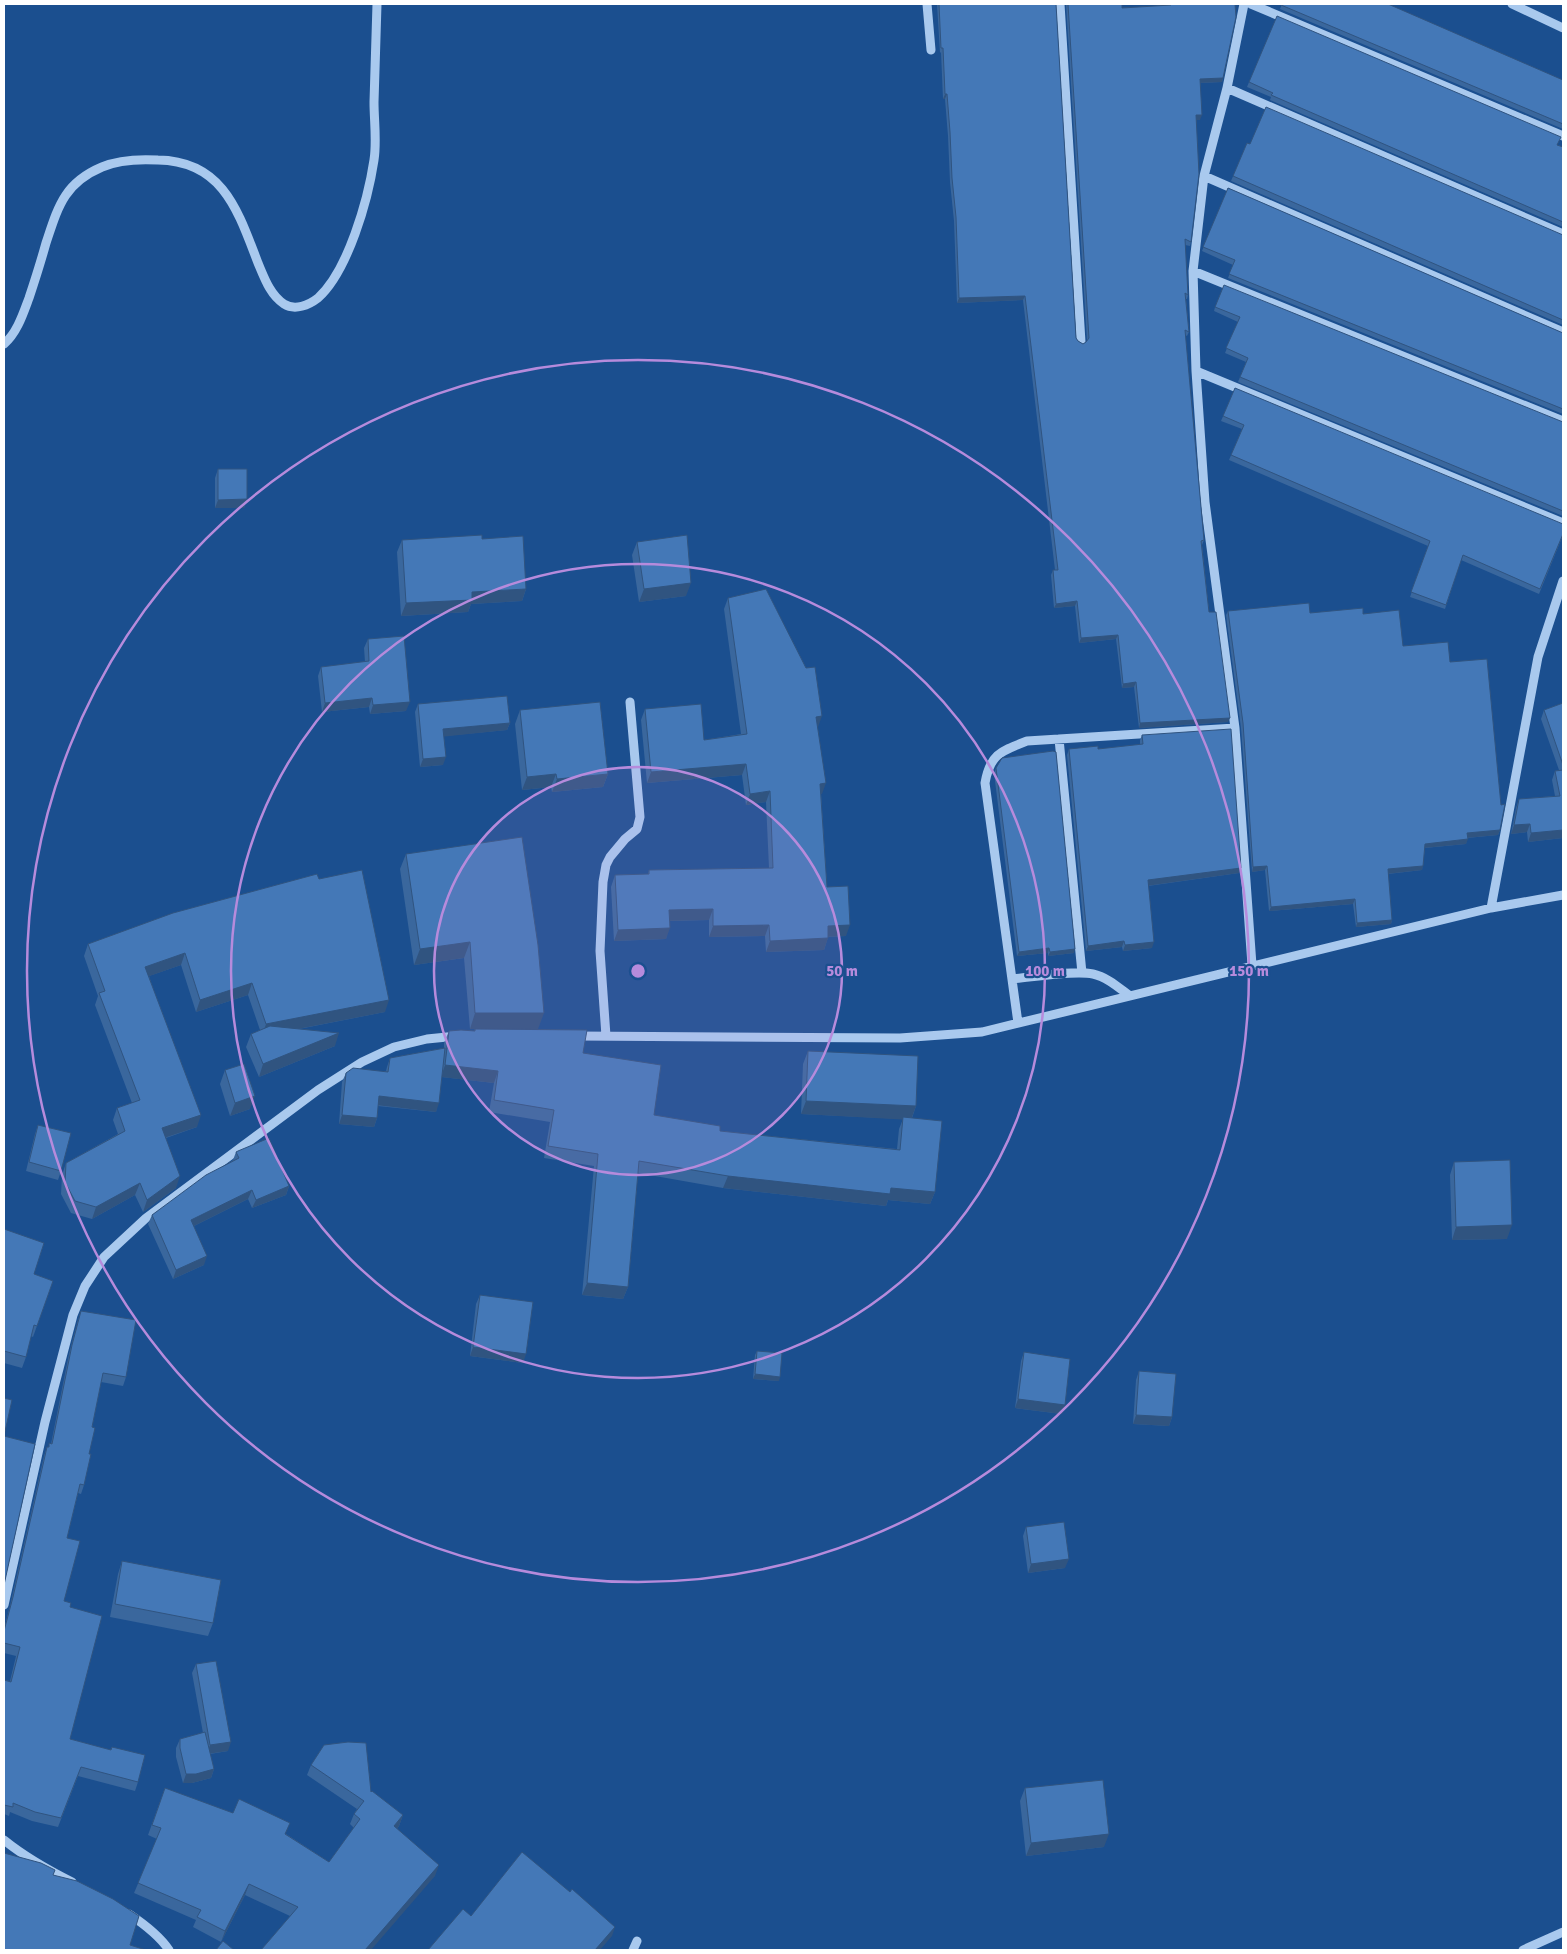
<svg xmlns="http://www.w3.org/2000/svg" width="1567" height="1954" font-family="Signika,sans-serif">
<style>
.lines{fill:none;stroke-linecap:round;stroke-linejoin:round}
.minor{stroke:#a9c9ee;stroke-width:9}
.wall{fill:#3a679d}
.shaded-wall{fill:#305480}
.building{fill:#4478b7;stroke:#305480}
.ring{fill:none;stroke:#b68bdc;stroke-width:2.5}
.centre{fill:#b68bdc;stroke:#1b4f8f;stroke-width:2.5}
.ring-label{font-size:15px;text-anchor:middle;font-weight:bold;fill:#b68bdc;stroke:#1b4f8f;stroke-width:4.5;stroke-linejoin:round;paint-order:stroke}
</style>
<rect width="100%" height="100%" fill="#1b4f8f"/>
<g class="lines">
<path class="minor" d="M 927,4 L 931,50
M 1060,4 L 1081,342
M 1251,4 L 1563,136
M 1512,4 L 1563,28
M 1227,88 L 1563,234
M 1204,176 L 1563,332
M 1193,271 L 1563,421
M 4,344 C 17,333 23,314 29,298 C 35,280 41,261 46,243 C 58,207 64,183 102,167 C 118,160 140,159 158,160 C 223,161 238,211 258,263 C 264,277 270,295 284,304 C 295,311 309,305 318,298 C 348,271 368,200 374,160 C 377,141 374,121 374,102 C 375,69 376,37 377,4
M 1196,371 L 1563,523
M 1235,728 L 1205,502 L 1196,371 L 1193,271 L 1204,176 L 1227,88 L 1244,4
M 1059,739 L 1082,973
M 1491,908 L 1538,657 L 1563,581
M 1012,979 C 1034,977 1073,970 1093,974 C 1107,977 1119,988 1130,996
M 1018,1023 L 985,783 C 990,754 1001,751 1027,741 L 1235,728 L 1252,965
M 575,1036 L 900,1038 L 982,1032 L 1491,908 L 1563,895
M 606,1036 L 600,951 L 603,882 L 606,865 L 610,857 L 625,839 L 637,829 L 640,817 L 630,702
M 4,1605 L 45,1422 L 73,1315 L 85,1286 L 104,1257 L 146,1218 L 318,1090 L 362,1062 L 394,1047 L 427,1039 L 457,1036
M 4,1840 C 25,1857 48,1870 72,1882
M 129,1914 C 144,1924 159,1935 169,1950
M 633,1950 L 637,1941
M 1523,1950 L 1563,1932"/>
</g>
<path class="wall" d="M 937,4 L 1056,4 L 1076,338 L 1078,341 L 1083,344 L 1086,342 L 1087,341 L 1066,4 L 1122,4 L 1122,8 L 1169,5 L 1169,4 L 1235,4 L 1223,78 L 1222,82 L 1200,83 L 1200,120 L 1196,120 L 1191,242 L 1190,246 L 1185,245 L 1188,295 L 1187,299 L 1186,299 L 1189,332 L 1187,336 L 1185,335 L 1204,540 L 1202,545 L 1209,612 L 1228,722 L 1139,728 L 1134,687 L 1122,688 L 1116,639 L 1079,643 L 1075,606 L 1054,608 L 1051,575 L 1053,570 L 1055,570 L 1023,300 L 957,303 L 954,221 L 950,182 L 948,136 L 945,99 L 943,99 L 941,52 L 940,53 Z
M 1282,4 L 1563,80 L 1563,129 L 1280,9 Z
M 1249,82 L 1558,145 L 1563,147 L 1563,227 L 1270,100 L 1271,97 L 1247,87 Z
M 1247,143 L 1563,235 L 1563,325 L 1231,181 Z
M 1228,188 L 1563,333 L 1563,414 L 1228,278 L 1233,265 L 1202,251 Z
M 1215,307 L 1563,422 L 1563,516 L 1238,382 L 1246,362 L 1225,353 L 1238,322 L 1214,311 Z
M 1235,388 L 1563,535 L 1539,594 L 1461,560 L 1445,609 L 1410,597 L 1428,546 L 1229,460 L 1242,429 L 1221,421 Z
M 218,469 L 247,499 L 244,508 L 215,508 L 215,478 Z
M 482,539 L 526,589 L 522,601 L 471,604 L 468,612 L 401,616 L 397,552 L 402,540 Z
M 637,542 L 686,596 L 639,602 L 632,555 Z
M 728,598 L 817,728 L 822,794 L 821,794 L 827,887 L 846,936 L 828,937 L 824,950 L 766,952 L 765,936 L 709,937 L 709,920 L 670,921 L 666,939 L 614,941 L 611,887 L 615,875 L 648,874 L 649,870 L 769,868 L 766,802 L 746,805 L 742,775 L 647,783 L 641,720 L 645,709 L 704,740 L 741,734 L 724,609 Z
M 1228,611 L 1363,614 L 1403,646 L 1450,662 L 1500,830 L 1498,835 L 1467,838 L 1466,844 L 1425,848 L 1422,870 L 1388,874 L 1392,920 L 1391,924 L 1356,927 L 1353,904 L 1269,911 L 1265,870 L 1252,872 L 1241,728 L 1226,615 Z
M 368,639 L 406,711 L 370,714 L 369,707 L 322,712 L 318,676 L 321,667 L 365,662 L 364,648 Z
M 1563,703 L 1563,838 L 1528,842 L 1527,832 L 1511,834 L 1516,808 L 1519,799 L 1555,796 L 1552,780 L 1555,771 L 1559,770 L 1541,719 L 1544,710 Z
M 418,704 L 510,723 L 507,730 L 444,736 L 443,765 L 420,767 L 415,712 Z
M 520,710 L 608,774 L 603,787 L 552,792 L 551,787 L 522,790 L 515,724 Z
M 1142,735 L 1241,868 L 1239,873 L 1148,886 L 1152,948 L 1123,951 L 1122,947 L 1086,951 L 1067,755 L 1069,749 L 1098,749 L 1140,745 L 1140,740 Z
M 996,768 L 1074,953 L 1048,956 L 1048,953 L 1017,956 L 994,773 Z
M 406,854 L 538,1029 L 470,1029 L 464,958 L 414,965 L 400,869 Z
M 319,879 L 385,1012 L 299,1029 L 335,1046 L 259,1077 L 246,1047 L 251,1034 L 260,1030 L 248,995 L 196,1012 L 181,965 L 149,976 L 197,1127 L 166,1138 L 176,1188 L 143,1212 L 135,1195 L 92,1219 L 71,1213 L 61,1194 L 62,1175 L 66,1163 L 118,1134 L 113,1120 L 117,1108 L 132,1103 L 95,1005 L 98,996 L 84,956 L 88,944 Z
M 475,1029 L 583,1053 L 654,1115 L 720,1131 L 897,1149 L 899,1129 L 903,1119 L 801,1114 L 803,1064 L 808,1051 L 916,1106 L 912,1118 L 935,1192 L 930,1204 L 888,1200 L 886,1206 L 723,1188 L 638,1173 L 628,1287 L 623,1299 L 582,1295 L 594,1166 L 544,1158 L 550,1122 L 489,1112 L 494,1083 L 442,1077 L 436,1112 L 378,1106 L 377,1118 L 374,1127 L 339,1124 L 342,1082 L 346,1073 L 386,1071 L 387,1067 L 390,1058 L 444,1048 L 444,1043 L 449,1031 L 474,1031 Z
M 225,1070 L 250,1109 L 230,1116 L 220,1084 Z
M 38,1125 L 61,1171 L 58,1180 L 26,1171 L 35,1134 Z
M 236,1152 L 289,1186 L 286,1195 L 252,1208 L 248,1199 L 194,1226 L 204,1265 L 173,1279 L 148,1224 L 152,1215 L 233,1160 Z
M 1454,1162 L 1507,1239 L 1452,1240 L 1450,1175 Z
M 4,1229 L 34,1274 L 53,1281 L 33,1337 L 31,1336 L 26,1357 L 22,1368 L 4,1363 Z
M 480,1295 L 523,1363 L 470,1356 L 476,1304 Z
M 81,1311 L 126,1377 L 123,1386 L 101,1382 L 92,1427 L 89,1454 L 84,1485 L 81,1494 L 78,1493 L 67,1538 L 64,1601 L 70,1607 L 70,1739 L 110,1750 L 112,1747 L 138,1782 L 135,1791 L 78,1776 L 58,1827 L 32,1821 L 10,1812 L 9,1816 L 4,1814 L 4,1680 L 10,1681 L 16,1656 L 4,1653 L 4,1629 L 10,1606 L 44,1456 L 47,1447 L 48,1447 L 51,1444 L 69,1354 L 78,1320 Z
M 757,1351 L 779,1381 L 753,1379 L 755,1355 Z
M 1024,1352 L 1062,1414 L 1015,1408 L 1021,1361 Z
M 1139,1371 L 1172,1417 L 1169,1426 L 1133,1424 L 1136,1380 Z
M 1026,1527 L 1065,1568 L 1028,1573 L 1023,1536 Z
M 122,1561 L 213,1623 L 208,1636 L 110,1617 L 118,1574 Z
M 196,1664 L 228,1751 L 210,1754 L 214,1769 L 211,1778 L 192,1783 L 183,1783 L 176,1757 L 176,1748 L 180,1739 L 203,1733 L 192,1673 Z
M 311,1765 L 371,1792 L 403,1815 L 399,1826 L 397,1829 L 435,1876 L 290,1916 L 245,1895 L 221,1942 L 193,1927 L 196,1920 L 134,1893 L 157,1839 L 148,1835 L 165,1788 L 286,1834 L 329,1862 L 354,1828 L 350,1824 L 354,1814 L 357,1809 L 307,1775 Z
M 1025,1788 L 1104,1847 L 1026,1856 L 1020,1801 Z"/>
<path class="shaded-wall" d="M 1223,78 L 1222,82 L 1198,83 L 1200,79 Z
M 945,94 L 947,94 L 945,99 L 943,99 Z
M 1196,115 L 1202,115 L 1200,120 L 1195,120 Z
M 1025,296 L 1023,300 L 957,303 L 959,298 Z
M 247,499 L 244,508 L 215,508 L 218,500 Z
M 691,583 L 686,596 L 639,602 L 644,589 Z
M 526,589 L 522,601 L 471,604 L 468,612 L 401,616 L 406,603 L 472,592 Z
M 1077,601 L 1075,606 L 1054,608 L 1056,604 Z
M 1118,635 L 1116,639 L 1079,643 L 1081,638 Z
M 1136,682 L 1134,687 L 1122,688 L 1123,684 Z
M 372,698 L 369,707 L 322,712 L 325,703 Z
M 410,702 L 406,711 L 370,714 L 373,705 Z
M 822,716 L 818,727 L 816,717 Z
M 1230,718 L 1228,722 L 1139,728 L 1140,723 Z
M 510,723 L 507,730 L 440,737 L 443,729 Z
M 446,757 L 443,765 L 420,767 L 423,759 Z
M 746,764 L 742,775 L 647,783 L 651,772 Z
M 556,774 L 551,787 L 522,790 L 527,777 Z
M 608,774 L 603,787 L 552,792 L 557,779 Z
M 826,783 L 822,794 L 816,795 L 820,784 Z
M 770,791 L 766,802 L 746,805 L 750,794 Z
M 1530,824 L 1527,832 L 1511,834 L 1514,825 Z
M 1500,830 L 1498,835 L 1465,838 L 1467,833 Z
M 1563,830 L 1563,838 L 1528,842 L 1531,833 Z
M 1468,839 L 1466,844 L 1423,848 L 1425,844 Z
M 1267,866 L 1265,870 L 1252,872 L 1253,867 Z
M 1423,866 L 1422,870 L 1386,874 L 1388,869 Z
M 1241,868 L 1239,873 L 1146,886 L 1148,880 Z
M 1355,899 L 1353,904 L 1269,911 L 1271,907 Z
M 713,909 L 709,920 L 665,921 L 669,910 Z
M 1392,920 L 1391,924 L 1356,927 L 1357,923 Z
M 769,925 L 765,936 L 709,937 L 713,926 Z
M 850,925 L 846,936 L 824,937 L 828,926 Z
M 670,928 L 666,939 L 614,941 L 618,930 Z
M 828,938 L 824,950 L 766,952 L 770,941 Z
M 1124,941 L 1122,947 L 1086,951 L 1088,946 Z
M 470,942 L 464,958 L 414,965 L 420,949 Z
M 1154,942 L 1152,948 L 1123,951 L 1125,945 Z
M 1049,948 L 1048,953 L 1017,956 L 1019,952 Z
M 1075,949 L 1074,953 L 1048,956 L 1050,952 Z
M 185,953 L 181,965 L 141,979 L 145,967 Z
M 252,983 L 248,995 L 196,1012 L 200,1000 Z
M 389,1000 L 385,1012 L 262,1036 L 266,1024 Z
M 475,1013 L 544,1013 L 538,1029 L 470,1029 Z
M 339,1033 L 335,1046 L 259,1077 L 263,1064 Z
M 445,1065 L 498,1071 L 494,1083 L 441,1077 Z
M 255,1096 L 250,1109 L 230,1116 L 235,1103 Z
M 379,1096 L 439,1103 L 436,1112 L 376,1105 Z
M 806,1101 L 916,1106 L 911,1120 L 801,1114 Z
M 201,1115 L 197,1127 L 158,1140 L 162,1128 Z
M 342,1115 L 377,1118 L 374,1127 L 339,1124 Z
M 180,1176 L 176,1188 L 143,1212 L 147,1200 Z
M 728,1176 L 891,1188 L 935,1192 L 930,1204 L 888,1200 L 886,1206 L 723,1188 Z
M 140,1183 L 135,1195 L 92,1219 L 96,1207 Z
M 289,1186 L 286,1195 L 252,1208 L 256,1200 Z
M 252,1190 L 248,1199 L 188,1229 L 191,1220 Z
M 1512,1225 L 1507,1239 L 1452,1240 L 1456,1227 Z
M 207,1256 L 204,1265 L 173,1279 L 176,1270 Z
M 587,1283 L 628,1287 L 623,1299 L 582,1295 Z
M 473,1347 L 526,1354 L 523,1363 L 470,1356 Z
M 755,1374 L 780,1377 L 779,1381 L 753,1379 Z
M 1018,1399 L 1065,1405 L 1062,1414 L 1015,1408 Z
M 1136,1415 L 1172,1417 L 1169,1426 L 1133,1424 Z
M 1069,1559 L 1065,1568 L 1028,1573 L 1031,1564 Z
M 231,1742 L 228,1751 L 207,1754 L 210,1745 Z
M 214,1769 L 211,1778 L 192,1783 L 183,1783 L 186,1774 Z
M 403,1815 L 399,1826 L 391,1837 L 394,1826 Z
M 1109,1834 L 1104,1847 L 1026,1856 L 1031,1843 Z
M 439,1865 L 435,1876 L 371,1950 L 365,1950 Z
M 249,1884 L 245,1895 L 221,1942 L 225,1931 Z
M 615,1927 L 612,1936 L 600,1950 L 595,1950 Z"/>
<path class="building" d="M 939,4 L 1056,4 L 1076,338 L 1078,341 L 1083,344 L 1086,342 L 1089,338 L 1068,4 L 1122,4 L 1122,8 L 1171,5 L 1171,4 L 1235,4 L 1236,17 L 1223,78 L 1200,79 L 1202,115 L 1196,115 L 1199,174 L 1191,242 L 1185,239 L 1188,295 L 1185,293 L 1189,332 L 1185,330 L 1204,540 L 1201,541 L 1209,612 L 1216,612 L 1230,718 L 1140,723 L 1136,682 L 1123,684 L 1118,635 L 1081,638 L 1077,601 L 1056,604 L 1053,570 L 1058,570 L 1025,296 L 959,298 L 956,217 L 952,178 L 950,132 L 947,94 L 945,94 L 943,48 L 941,48 Z
M 1282,4 L 1388,4 L 1563,80 L 1563,124 L 1281,5 Z
M 1277,16 L 1561,137 L 1557,145 L 1563,147 L 1563,222 L 1271,95 L 1273,93 L 1249,82 Z
M 1266,107 L 1563,235 L 1563,320 L 1233,176 L 1247,143 L 1250,144 Z
M 1228,188 L 1563,333 L 1563,409 L 1229,274 L 1235,260 L 1203,247 Z
M 1224,285 L 1563,422 L 1563,511 L 1240,377 L 1248,358 L 1226,348 L 1240,317 L 1215,307 Z
M 1235,388 L 1563,524 L 1563,534 L 1540,589 L 1463,555 L 1446,605 L 1411,592 L 1430,541 L 1231,455 L 1244,425 L 1223,416 Z
M 218,469 L 247,469 L 247,499 L 218,500 Z
M 482,535 L 482,539 L 523,536 L 526,589 L 472,592 L 472,600 L 406,603 L 402,540 Z
M 687,535 L 691,583 L 644,589 L 637,542 Z
M 766,589 L 806,668 L 815,667 L 822,716 L 816,717 L 826,783 L 820,784 L 827,887 L 848,886 L 850,925 L 828,926 L 828,938 L 770,941 L 769,925 L 713,926 L 713,909 L 669,910 L 670,928 L 618,930 L 615,875 L 649,874 L 649,870 L 773,868 L 770,791 L 750,794 L 746,764 L 651,772 L 645,709 L 701,704 L 704,740 L 747,734 L 728,598 Z
M 1309,603 L 1310,613 L 1363,608 L 1363,614 L 1399,610 L 1403,646 L 1448,642 L 1450,662 L 1487,659 L 1501,805 L 1505,804 L 1500,830 L 1467,833 L 1468,839 L 1425,844 L 1423,866 L 1388,869 L 1392,920 L 1357,923 L 1355,899 L 1271,907 L 1267,866 L 1253,867 L 1243,723 L 1228,611 Z
M 404,636 L 410,702 L 373,705 L 372,698 L 325,703 L 321,667 L 369,661 L 368,639 Z
M 507,696 L 510,723 L 443,729 L 446,757 L 423,759 L 418,704 Z
M 600,702 L 608,774 L 557,779 L 556,774 L 527,777 L 520,710 Z
M 1563,703 L 1563,765 L 1544,710 Z
M 1231,729 L 1241,868 L 1148,880 L 1154,942 L 1125,945 L 1124,941 L 1088,946 L 1069,749 L 1098,746 L 1098,749 L 1143,744 L 1142,735 Z
M 1053,751 L 1056,752 L 1075,949 L 1050,952 L 1049,948 L 1019,952 L 996,768 L 1002,758 Z
M 1563,770 L 1563,830 L 1531,833 L 1530,824 L 1514,825 L 1519,799 L 1560,796 L 1555,771 Z
M 522,837 L 538,945 L 544,1013 L 475,1013 L 470,942 L 420,949 L 406,854 Z
M 362,870 L 389,1000 L 266,1024 L 252,983 L 200,1000 L 185,953 L 145,967 L 201,1115 L 162,1128 L 180,1176 L 147,1200 L 140,1183 L 96,1207 L 75,1201 L 65,1182 L 66,1163 L 125,1131 L 117,1108 L 140,1100 L 99,993 L 105,991 L 88,944 L 173,913 L 317,874 L 319,879 Z
M 270,1026 L 339,1033 L 263,1064 L 251,1034 Z
M 475,1029 L 587,1030 L 583,1053 L 661,1065 L 654,1115 L 720,1126 L 720,1131 L 900,1150 L 903,1117 L 942,1121 L 935,1192 L 891,1188 L 890,1194 L 728,1176 L 639,1161 L 628,1287 L 587,1283 L 598,1154 L 548,1146 L 554,1110 L 494,1100 L 498,1071 L 445,1065 L 449,1031 L 461,1030 L 475,1031 Z
M 445,1048 L 439,1103 L 379,1096 L 377,1118 L 342,1115 L 346,1073 L 353,1068 L 388,1072 L 390,1058 Z
M 808,1051 L 918,1056 L 916,1106 L 806,1101 Z
M 244,1064 L 255,1096 L 235,1103 L 225,1070 Z
M 38,1125 L 71,1133 L 61,1171 L 29,1162 Z
M 269,1138 L 289,1186 L 256,1200 L 252,1190 L 191,1220 L 207,1256 L 176,1270 L 152,1215 L 206,1175 L 239,1158 L 236,1152 L 238,1151 Z
M 1510,1160 L 1512,1225 L 1456,1227 L 1454,1162 Z
M 4,1229 L 44,1243 L 34,1274 L 53,1281 L 37,1326 L 34,1325 L 26,1357 L 4,1351 Z
M 480,1295 L 533,1302 L 526,1354 L 473,1347 Z
M 81,1311 L 136,1320 L 126,1377 L 103,1373 L 92,1427 L 95,1428 L 89,1454 L 91,1454 L 84,1485 L 80,1484 L 67,1538 L 80,1541 L 64,1601 L 71,1603 L 70,1607 L 102,1616 L 70,1739 L 111,1750 L 112,1747 L 145,1755 L 138,1782 L 81,1767 L 61,1818 L 35,1812 L 13,1803 L 13,1807 L 4,1805 L 4,1680 L 11,1682 L 20,1647 L 4,1643 L 4,1631 L 13,1597 L 47,1447 L 49,1447 L 49,1443 L 52,1444 L 72,1345 Z
M 757,1351 L 782,1353 L 780,1377 L 755,1374 Z
M 1024,1352 L 1070,1359 L 1065,1405 L 1018,1399 Z
M 1139,1371 L 1176,1374 L 1172,1417 L 1136,1415 Z
M 4,1398 L 12,1400 L 4,1436 L 35,1444 L 4,1585 Z
M 1064,1522 L 1069,1559 L 1031,1564 L 1026,1527 Z
M 122,1561 L 221,1580 L 213,1623 L 115,1604 Z
M 216,1661 L 231,1742 L 210,1745 L 196,1664 Z
M 205,1732 L 214,1769 L 196,1774 L 186,1774 L 180,1748 L 180,1739 Z
M 348,1742 L 366,1743 L 371,1792 L 372,1791 L 403,1815 L 394,1826 L 439,1865 L 365,1950 L 261,1950 L 298,1907 L 249,1884 L 225,1931 L 197,1917 L 201,1910 L 138,1883 L 161,1828 L 152,1825 L 165,1788 L 233,1813 L 239,1799 L 290,1823 L 285,1834 L 329,1862 L 360,1819 L 354,1814 L 364,1801 L 311,1765 L 324,1745 Z
M 1103,1780 L 1109,1834 L 1031,1843 L 1025,1788 Z
M 522,1852 L 570,1892 L 572,1889 L 615,1927 L 595,1950 L 428,1950 L 463,1909 L 471,1916 Z
M 4,1853 L 41,1863 L 55,1870 L 53,1875 L 77,1881 L 113,1899 L 139,1916 L 130,1945 L 146,1950 L 4,1950 Z
M 223,1941 L 234,1950 L 216,1950 Z"/>
<circle cx="638" cy="971" r="204" fill="#b68bdc" fill-opacity=".12"/>
<g class="ring">
<circle cx="638" cy="971" r="204"/>
<circle cx="638" cy="971" r="407"/>
<circle cx="638" cy="971" r="611"/>
</g>
<circle cx="638" cy="971" r="8" class="centre"/>
<g class="ring-label">
<text x="842" y="976">50 m</text>
<text x="1045" y="976">100 m</text>
<text x="1249" y="976">150 m</text>
</g>
<rect width="1567" height="1954" fill="none" stroke="#ffffff" stroke-width="10"/>
</svg>
